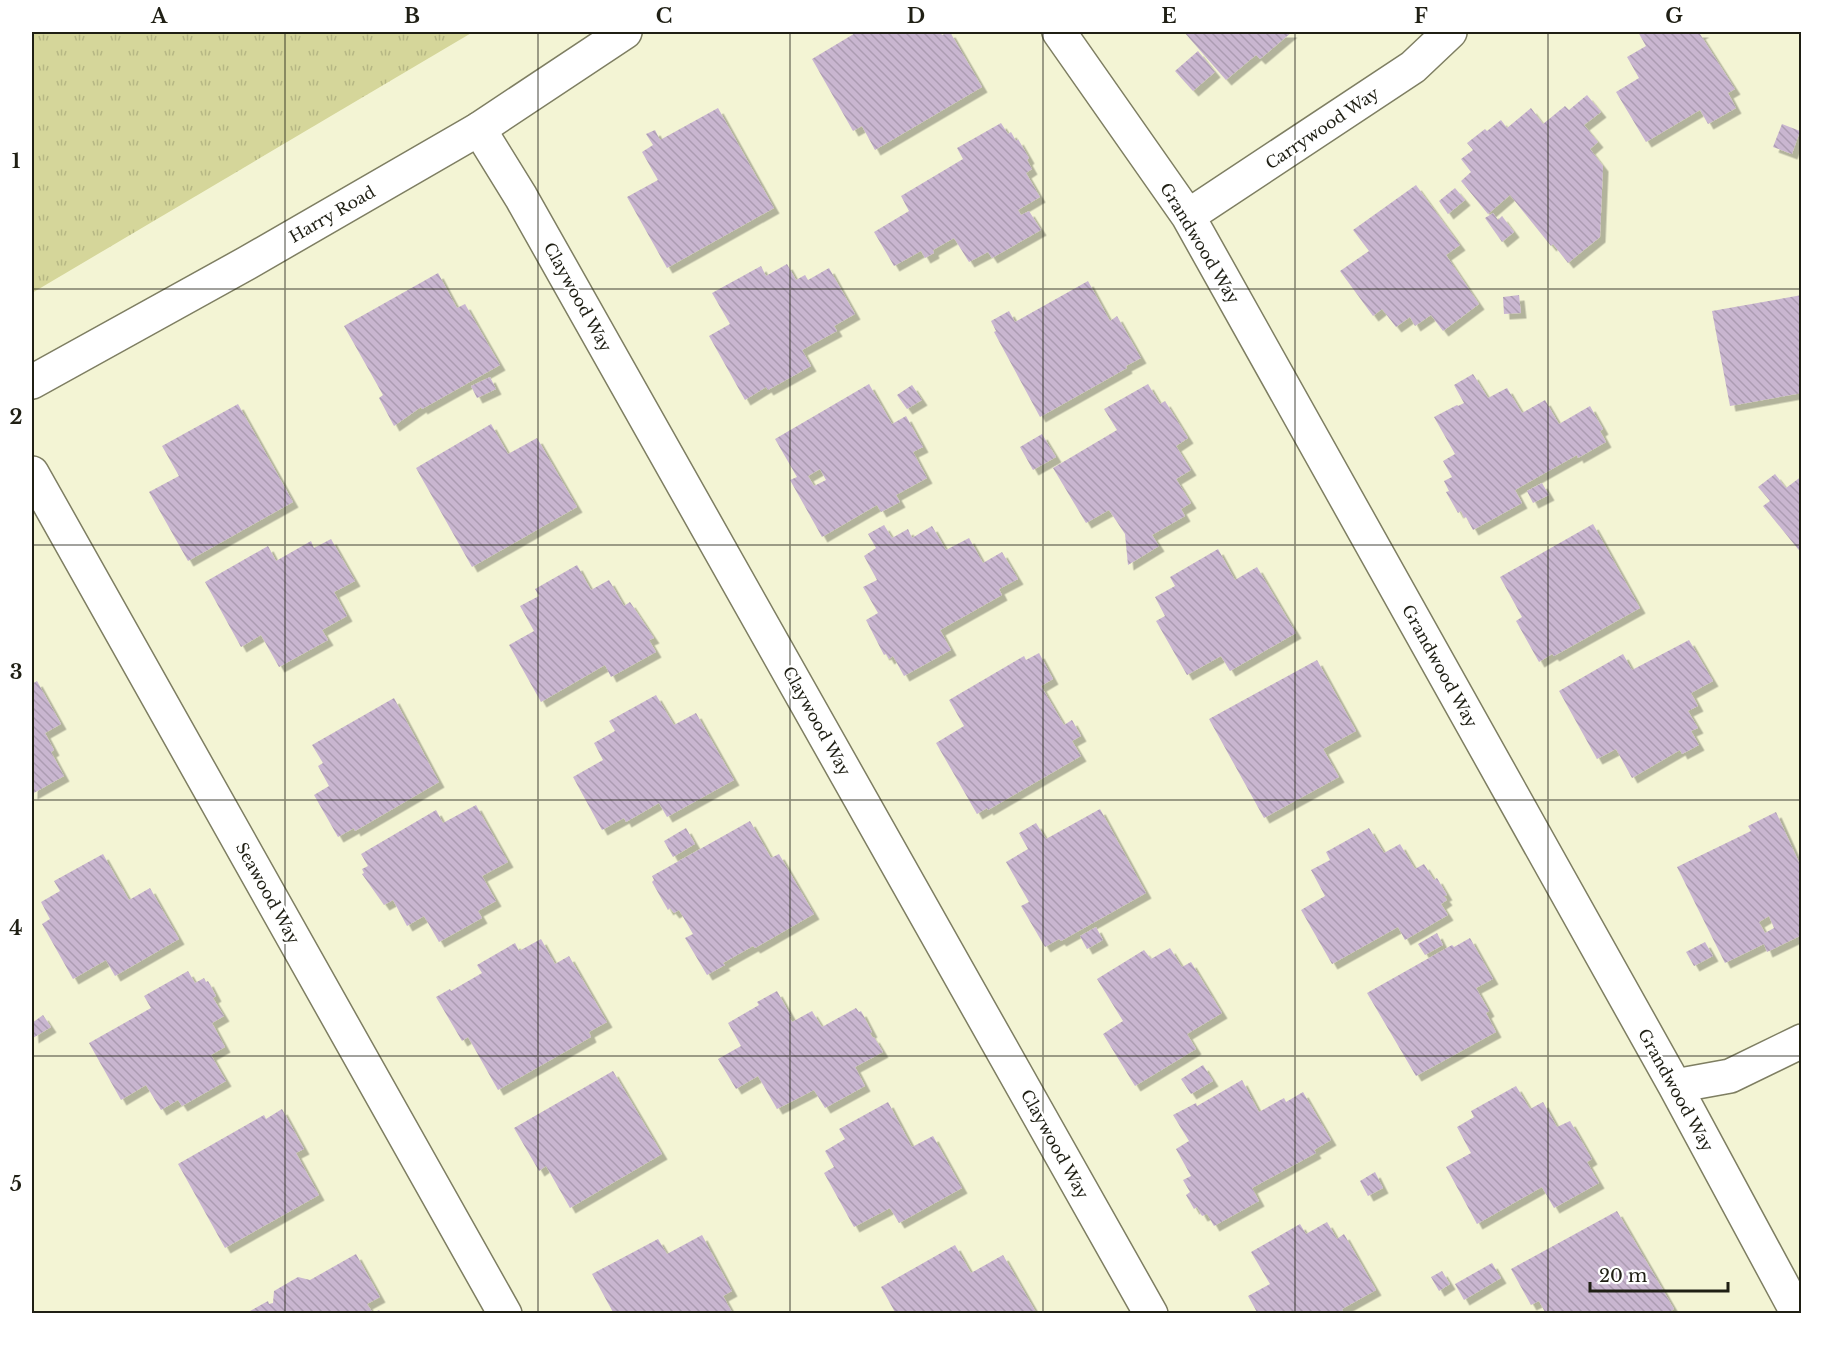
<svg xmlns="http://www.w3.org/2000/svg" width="1833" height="1345" font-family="'Libre Baskerville',serif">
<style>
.grass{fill:url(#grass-tufts)}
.building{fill:url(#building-back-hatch);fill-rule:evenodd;filter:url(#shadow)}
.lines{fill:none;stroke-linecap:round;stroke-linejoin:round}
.street-casing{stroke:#7e7e62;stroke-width:36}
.secondary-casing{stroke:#7e7e62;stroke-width:36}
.street{stroke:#fff;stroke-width:33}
.secondary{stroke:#fff;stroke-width:33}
.grid{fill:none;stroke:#1f1f14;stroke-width:1.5;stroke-opacity:0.55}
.labels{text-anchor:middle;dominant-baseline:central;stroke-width:4.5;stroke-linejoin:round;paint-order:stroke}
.street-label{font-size:16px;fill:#1f1f14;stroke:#fff}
.neatline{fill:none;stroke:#1f1f14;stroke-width:2}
.grid-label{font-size:20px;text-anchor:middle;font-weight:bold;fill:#1f1f14}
</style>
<defs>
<pattern id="grass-tufts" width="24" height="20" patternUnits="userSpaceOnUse" patternTransform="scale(1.5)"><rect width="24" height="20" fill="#d5d69a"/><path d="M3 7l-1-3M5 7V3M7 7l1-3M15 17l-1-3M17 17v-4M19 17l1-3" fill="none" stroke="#b6b784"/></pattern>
<pattern id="building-back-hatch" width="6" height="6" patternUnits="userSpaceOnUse" patternTransform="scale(1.5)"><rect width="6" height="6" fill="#c9b6d0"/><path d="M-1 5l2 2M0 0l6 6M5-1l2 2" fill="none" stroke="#ac9cb2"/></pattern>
<filter id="shadow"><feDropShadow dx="5.5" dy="5.5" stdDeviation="0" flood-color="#0004"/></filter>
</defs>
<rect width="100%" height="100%" fill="#f3f4d4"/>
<path class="grass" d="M 32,32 L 473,32 L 32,293 Z"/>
<path class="building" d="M 857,32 L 940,32 L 942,35 L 950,32 L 982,87 L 875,150 L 862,126 L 853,131 L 812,59 Z
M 1184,32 L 1292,32 L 1260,59 L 1256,55 L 1226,80 Z
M 1638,32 L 1704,32 L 1700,34 L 1735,89 L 1728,93 L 1736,108 L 1708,124 L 1700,110 L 1646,142 L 1616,92 L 1639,78 L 1627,57 L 1646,46 Z
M 1198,51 L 1215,72 L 1193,91 L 1175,71 Z
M 1587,95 L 1601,112 L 1584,125 L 1598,142 L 1590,149 L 1603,166 L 1600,237 L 1568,263 L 1553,244 L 1551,246 L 1510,195 L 1488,214 L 1461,181 L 1471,172 L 1461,159 L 1473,150 L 1467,143 L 1485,129 L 1487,131 L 1501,120 L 1507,128 L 1531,108 L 1543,124 L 1565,106 L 1569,110 Z
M 718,108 L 774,208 L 667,268 L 627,197 L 658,180 L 642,152 L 653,145 L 646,134 L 655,130 L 660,140 Z
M 1001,123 L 1008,134 L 1011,132 L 1016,141 L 1018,139 L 1029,158 L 1027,160 L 1032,169 L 1026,173 L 1040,197 L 1018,210 L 1021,215 L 1029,211 L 1041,230 L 992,258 L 988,252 L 969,262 L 954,238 L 933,250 L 934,253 L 925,258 L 921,251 L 894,266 L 874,232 L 909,211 L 901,196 L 963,159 L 957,148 Z
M 1782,124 L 1800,131 L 1792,154 L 1773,147 Z
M 1416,185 L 1460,245 L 1446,255 L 1479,304 L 1443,331 L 1431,315 L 1415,326 L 1410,317 L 1396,327 L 1382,309 L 1373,316 L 1340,271 L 1369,251 L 1353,230 Z
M 1455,188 L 1465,200 L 1448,214 L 1439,201 Z
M 1493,213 L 1498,220 L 1502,216 L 1514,232 L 1502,242 L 1485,218 Z
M 787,264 L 796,280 L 805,275 L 808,280 L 829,268 L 855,314 L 834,326 L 837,331 L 802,350 L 811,366 L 768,390 L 766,387 L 745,400 L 709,336 L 730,324 L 712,293 L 761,266 L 766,276 Z
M 438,273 L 457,308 L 465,304 L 500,365 L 422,409 L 421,407 L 394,426 L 379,398 L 383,395 L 344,326 Z
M 1088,281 L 1110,321 L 1117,316 L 1141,358 L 1126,366 L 1127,368 L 1040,417 L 994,332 L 996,331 L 991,321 L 1009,311 L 1015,322 Z
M 1519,295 L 1521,313 L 1504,314 L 1503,297 Z
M 1802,295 L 1802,393 L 1730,406 L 1712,311 Z
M 1473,374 L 1488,398 L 1507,388 L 1522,413 L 1545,400 L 1559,424 L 1590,406 L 1603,429 L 1600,431 L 1606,442 L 1578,458 L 1577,455 L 1515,490 L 1522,503 L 1473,530 L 1466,517 L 1464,518 L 1461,511 L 1458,513 L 1446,492 L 1449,491 L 1444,481 L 1452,477 L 1443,461 L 1455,454 L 1434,417 L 1457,405 L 1458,406 L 1464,403 L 1454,385 Z
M 490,377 L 496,389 L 477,398 L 471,386 Z
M 869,384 L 892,424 L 906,416 L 923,447 L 913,452 L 927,478 L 896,495 L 900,502 L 881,512 L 877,505 L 822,537 L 790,480 L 797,477 L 775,439 ZM 820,469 L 826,480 L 814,486 L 808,476 Z
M 1148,384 L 1160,404 L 1165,401 L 1188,438 L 1176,446 L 1191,470 L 1176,479 L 1191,503 L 1181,509 L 1185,516 L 1152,535 L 1159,546 L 1128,565 L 1125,534 L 1109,510 L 1086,523 L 1053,468 L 1117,430 L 1104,409 Z
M 912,385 L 922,400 L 907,409 L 897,395 Z
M 238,404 L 293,502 L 188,561 L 149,492 L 179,476 L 162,446 Z
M 491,424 L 508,454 L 537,438 L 577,507 L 472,567 L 416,468 Z
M 1042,434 L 1056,457 L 1033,470 L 1020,447 Z
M 1775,474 L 1786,488 L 1802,476 L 1802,554 L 1763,506 L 1770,501 L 1758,487 Z
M 1542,483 L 1549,495 L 1533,503 L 1527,491 Z
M 1593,524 L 1640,608 L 1554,656 L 1552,654 L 1539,662 L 1516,621 L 1522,617 L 1500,577 Z
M 884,525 L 892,538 L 908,529 L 912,538 L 932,526 L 946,550 L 969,538 L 983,563 L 1002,552 L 1018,579 L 999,589 L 1002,595 L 940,630 L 951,650 L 904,676 L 893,656 L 889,659 L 886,654 L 884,655 L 866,620 L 878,613 L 863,587 L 877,580 L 864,556 L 876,548 L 868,534 Z
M 331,539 L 355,581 L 334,592 L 347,616 L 322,630 L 328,640 L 279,667 L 261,635 L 241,647 L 205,582 L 268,546 L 276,561 L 311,541 L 314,548 Z
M 1218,549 L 1235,580 L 1257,567 L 1296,633 L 1230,671 L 1221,656 L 1187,675 L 1156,621 L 1165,616 L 1155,597 L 1175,586 L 1170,577 Z
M 577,565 L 591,590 L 609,580 L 624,606 L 630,602 L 654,638 L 649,640 L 656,652 L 611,677 L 605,665 L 541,702 L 509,645 L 534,631 L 520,606 L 539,596 L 535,589 Z
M 1689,640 L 1713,681 L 1691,693 L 1698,706 L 1688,711 L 1698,728 L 1691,731 L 1699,745 L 1682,754 L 1680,750 L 1632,778 L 1616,749 L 1597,759 L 1559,691 L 1623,654 L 1632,670 Z
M 1039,653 L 1053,679 L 1041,686 L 1064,725 L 1072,720 L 1081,736 L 1072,741 L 1081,756 L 988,810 L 987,808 L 977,814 L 936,743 L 964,726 L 949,700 L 1024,656 L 1026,660 Z
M 1317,660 L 1356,731 L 1323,749 L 1339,777 L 1264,818 L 1209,719 Z
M 37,681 L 61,724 L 45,733 L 54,750 L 51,752 L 64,776 L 32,794 L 32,684 Z
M 656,695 L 674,725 L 696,713 L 734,780 L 667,817 L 659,803 L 626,822 L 624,818 L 602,830 L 573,777 L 603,760 L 594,743 L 615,731 L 609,721 Z
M 394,698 L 439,782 L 355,831 L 354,828 L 338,837 L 314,795 L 329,786 L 318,766 L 323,763 L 312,745 Z
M 476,805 L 508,862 L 482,876 L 496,901 L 478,911 L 482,918 L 439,942 L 424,916 L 407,926 L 393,900 L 384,905 L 362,874 L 364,873 L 362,869 L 368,866 L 361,854 L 436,810 L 443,823 Z
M 1100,809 L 1146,893 L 1061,941 L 1059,939 L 1045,947 L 1021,906 L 1029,902 L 1006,862 L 1028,849 L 1019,833 L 1036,823 L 1046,839 Z
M 1776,812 L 1802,869 L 1802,935 L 1767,952 L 1764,944 L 1725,963 L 1677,867 L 1751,831 L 1748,826 ZM 1769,916 L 1774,928 L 1765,933 L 1759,922 Z
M 750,821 L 771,858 L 779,854 L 814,914 L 755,948 L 753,946 L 723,963 L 725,965 L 707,975 L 685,938 L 693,934 L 679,910 L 674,913 L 670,908 L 668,910 L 652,882 L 654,880 L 652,876 Z
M 686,828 L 695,844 L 673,857 L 664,841 Z
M 1369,828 L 1384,853 L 1400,844 L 1415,869 L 1424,864 L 1434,880 L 1437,878 L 1447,895 L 1444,896 L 1447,900 L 1441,904 L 1448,915 L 1405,940 L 1398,927 L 1332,964 L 1301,910 L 1325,896 L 1311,870 L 1330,860 L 1326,852 Z
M 103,854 L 129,900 L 150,888 L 179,939 L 115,976 L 106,960 L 73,979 L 42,924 L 50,919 L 41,902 L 60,891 L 54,881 Z
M 1096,927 L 1103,940 L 1087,949 L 1080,936 Z
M 1437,933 L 1443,945 L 1425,955 L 1418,944 Z
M 1470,938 L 1493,979 L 1476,988 L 1489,1011 L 1486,1013 L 1496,1032 L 1416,1076 L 1367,993 L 1452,945 L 1454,947 Z
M 541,939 L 555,964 L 569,956 L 607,1022 L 589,1032 L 591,1037 L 498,1090 L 468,1037 L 462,1041 L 436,997 L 450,989 L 451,991 L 482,973 L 477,965 L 515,943 L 519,951 Z
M 1705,942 L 1713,956 L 1694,966 L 1686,952 Z
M 1170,948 L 1182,967 L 1191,962 L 1222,1013 L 1187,1034 L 1196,1049 L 1135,1086 L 1103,1034 L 1123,1021 L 1097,979 L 1144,950 L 1151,959 Z
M 188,971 L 195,983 L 204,978 L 206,982 L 208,981 L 216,996 L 213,998 L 224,1016 L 212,1023 L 225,1047 L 211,1055 L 226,1081 L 182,1106 L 178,1100 L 161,1110 L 146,1085 L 121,1100 L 89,1043 L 151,1008 L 144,996 Z
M 777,991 L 791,1016 L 789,1017 L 792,1022 L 812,1011 L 822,1027 L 856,1008 L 859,1012 L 861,1011 L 872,1032 L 870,1033 L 873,1038 L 874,1037 L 883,1052 L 855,1067 L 865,1086 L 825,1108 L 814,1090 L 777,1109 L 758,1076 L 736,1089 L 718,1059 L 741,1046 L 728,1023 L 759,1005 L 757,1002 Z
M 43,1015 L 51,1027 L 33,1038 L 32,1023 Z
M 1203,1065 L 1213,1081 L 1191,1094 L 1181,1079 Z
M 613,1071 L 662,1154 L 570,1208 L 546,1166 L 539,1171 L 514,1128 Z
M 1242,1080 L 1259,1112 L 1284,1098 L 1286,1102 L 1303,1092 L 1331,1140 L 1314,1150 L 1316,1153 L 1252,1188 L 1259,1201 L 1214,1226 L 1207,1214 L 1202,1216 L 1197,1207 L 1194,1209 L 1186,1195 L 1190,1192 L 1183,1180 L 1191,1176 L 1176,1149 L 1189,1141 L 1173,1115 L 1196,1103 L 1197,1106 Z
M 1516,1086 L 1530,1109 L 1543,1102 L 1557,1127 L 1570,1121 L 1592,1159 L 1587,1162 L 1599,1183 L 1554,1208 L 1542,1187 L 1477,1224 L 1446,1167 L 1471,1153 L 1457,1127 L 1474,1117 L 1471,1111 Z
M 888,1102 L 912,1147 L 933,1136 L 962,1188 L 899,1223 L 890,1208 L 854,1227 L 824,1173 L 834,1167 L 825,1151 L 845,1139 L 839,1129 Z
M 282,1109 L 304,1149 L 296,1153 L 319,1195 L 225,1248 L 178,1164 L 264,1115 L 266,1119 Z
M 1375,1172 L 1383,1188 L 1368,1196 L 1360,1181 Z
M 1617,1211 L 1674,1309 L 1666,1314 L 1546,1314 L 1539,1301 L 1531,1305 L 1511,1269 Z
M 1327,1222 L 1337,1239 L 1344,1234 L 1376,1290 L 1342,1309 L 1344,1314 L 1258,1314 L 1248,1296 L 1270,1284 L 1251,1252 L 1300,1224 L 1306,1234 Z
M 702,1235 L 732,1291 L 723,1296 L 733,1314 L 614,1314 L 592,1274 L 658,1239 L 667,1254 Z
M 955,1245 L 971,1273 L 1003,1255 L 1037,1314 L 896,1314 L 881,1287 Z
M 356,1254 L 380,1297 L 367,1304 L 373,1313 L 379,1310 L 382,1314 L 251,1314 L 250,1311 L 268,1301 L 269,1304 L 273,1303 L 274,1291 L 298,1277 L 310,1280 Z
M 1492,1263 L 1501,1278 L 1464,1300 L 1455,1284 Z
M 1442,1271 L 1450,1284 L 1439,1291 L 1431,1277 Z"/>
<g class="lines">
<defs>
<path id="street" d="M 1059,32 L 1188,216 L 1675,1086 L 1798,1314
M 479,129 L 521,197 L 1151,1314
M 1188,216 L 1413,67 L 1450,32
M 32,473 L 505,1314
M 1675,1086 L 1730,1076 L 1802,1041"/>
<path id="secondary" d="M 32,382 L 247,263 L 479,129 L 625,32"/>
</defs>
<use href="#street" class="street-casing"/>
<use href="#secondary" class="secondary-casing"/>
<use href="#street" class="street"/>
<use href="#secondary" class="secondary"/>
</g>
<path class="grid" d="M 285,32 L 285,1314M 538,32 L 538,1314M 790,32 L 790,1314M 1043,32 L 1043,1314M 1295,32 L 1295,1314M 1548,32 L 1548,1314M 32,289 L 1802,289M 32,545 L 1802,545M 32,800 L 1802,800M 32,1056 L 1802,1056"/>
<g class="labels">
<g class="street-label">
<text transform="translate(1322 128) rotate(-34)">Carrywood Way</text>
<text transform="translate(332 214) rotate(-30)">Harry Road</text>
<text transform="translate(1200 243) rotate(59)">Grandwood Way</text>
<text transform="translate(578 297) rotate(61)">Claywood Way</text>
<text transform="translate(1440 666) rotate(61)">Grandwood Way</text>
<text transform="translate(817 721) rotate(61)">Claywood Way</text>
<text transform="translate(268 893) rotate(61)">Seawood Way</text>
<text transform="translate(1676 1090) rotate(61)">Grandwood Way</text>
<text transform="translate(1055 1144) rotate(61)">Claywood Way</text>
</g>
</g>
<rect width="1833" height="1345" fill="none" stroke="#ffffff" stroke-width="66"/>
<path d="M1590 1282v9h138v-9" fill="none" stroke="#1f1f14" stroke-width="3"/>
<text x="1599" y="1282" font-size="18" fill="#1f1f14" stroke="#ffffff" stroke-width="4.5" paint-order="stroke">20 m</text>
<rect x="33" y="33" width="1767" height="1279" class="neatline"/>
<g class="grid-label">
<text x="159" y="23">A</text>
<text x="412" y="23">B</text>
<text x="664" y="23">C</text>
<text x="916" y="23">D</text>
<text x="1169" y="23">E</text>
<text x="1421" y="23">F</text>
<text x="1674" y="23">G</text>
<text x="16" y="168">1</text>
<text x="16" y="424">2</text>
<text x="16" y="679">3</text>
<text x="16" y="935">4</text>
<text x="16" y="1191">5</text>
</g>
</svg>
